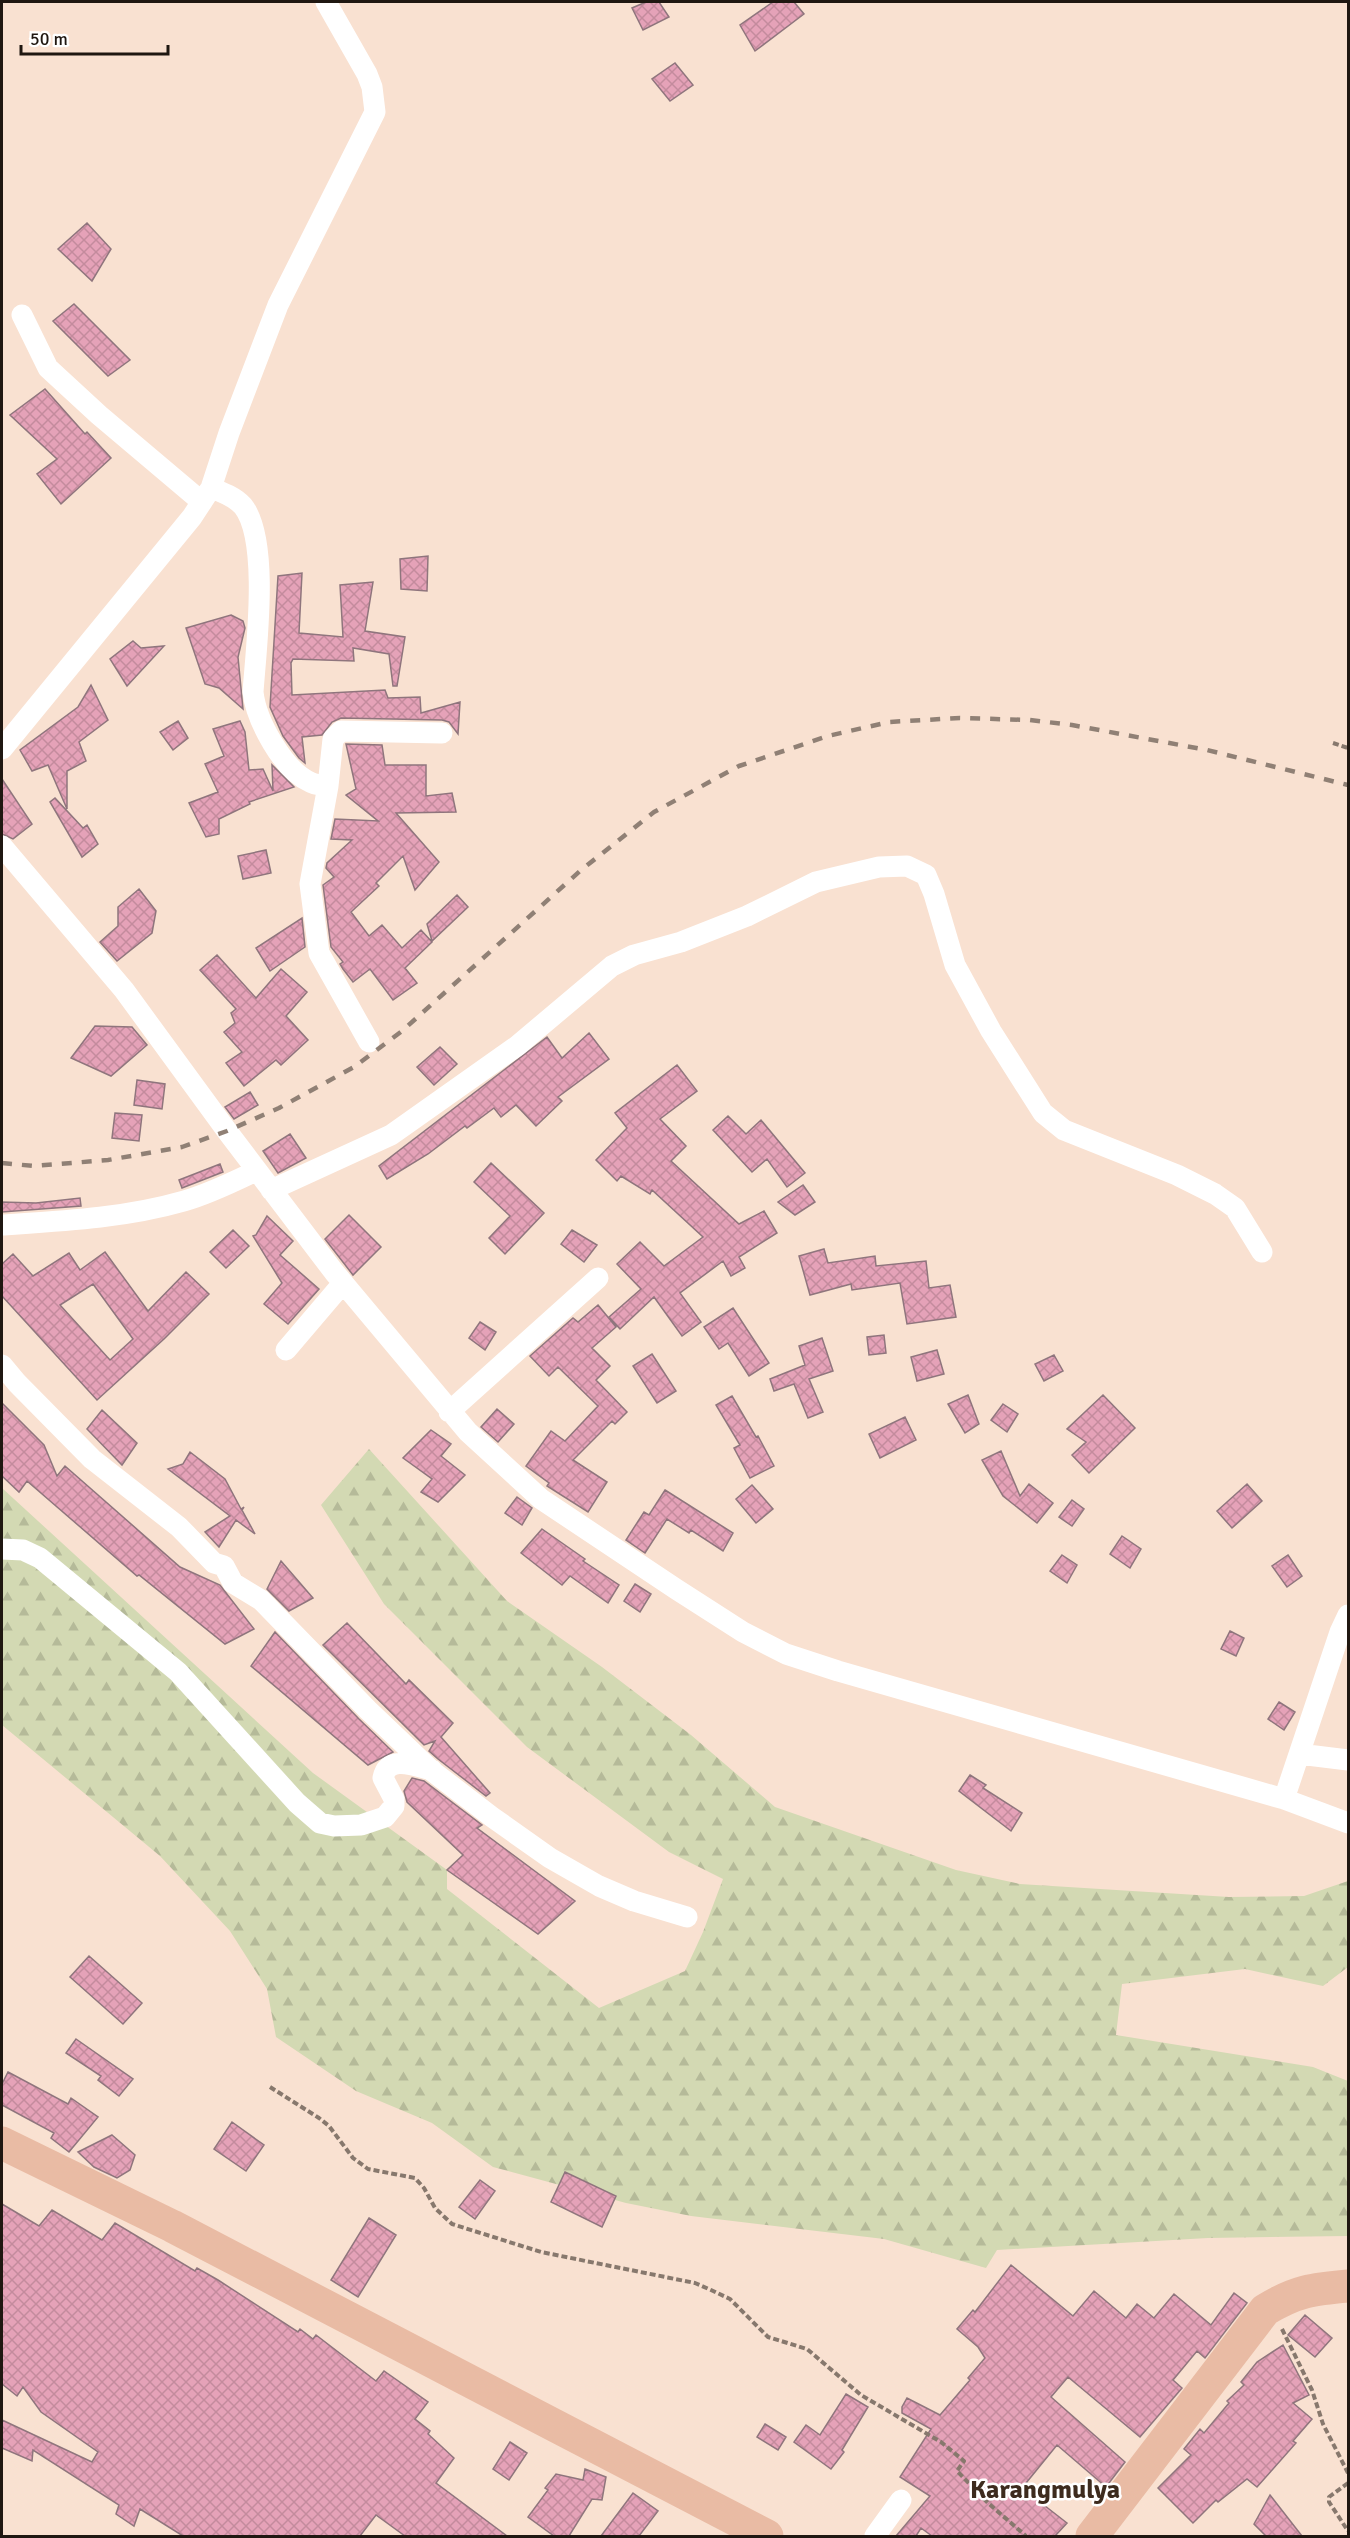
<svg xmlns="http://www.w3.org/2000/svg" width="1350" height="2538" font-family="Signika,sans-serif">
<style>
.forest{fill:url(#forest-firs)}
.building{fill:url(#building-cross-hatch);stroke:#8f757d;stroke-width:1.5;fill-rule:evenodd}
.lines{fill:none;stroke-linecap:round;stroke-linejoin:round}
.path{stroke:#87786d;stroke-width:4;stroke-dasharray:6 3;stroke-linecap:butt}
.street{stroke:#fff;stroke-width:21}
.primary{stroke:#e9bba4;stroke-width:33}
.rail{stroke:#908075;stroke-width:4.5;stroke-dasharray:10 10;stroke-linecap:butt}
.labels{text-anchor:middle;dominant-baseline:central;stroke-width:5;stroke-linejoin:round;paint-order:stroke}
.quarter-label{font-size:26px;font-weight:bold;fill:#3d2b1e;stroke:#fff}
</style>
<defs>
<pattern id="forest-firs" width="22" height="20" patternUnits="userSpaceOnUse" patternTransform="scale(1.5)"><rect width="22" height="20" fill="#d3d9b3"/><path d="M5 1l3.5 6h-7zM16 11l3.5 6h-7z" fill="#b5ba99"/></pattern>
<pattern id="building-cross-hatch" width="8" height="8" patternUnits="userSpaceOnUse" patternTransform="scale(1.5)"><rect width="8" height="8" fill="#e5a2b8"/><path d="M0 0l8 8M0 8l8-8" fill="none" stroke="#c48b9d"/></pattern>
</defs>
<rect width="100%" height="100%" fill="#f9e1d1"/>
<path class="forest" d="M 369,1449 L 507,1601 L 602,1667 L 691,1735 L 775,1807 L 956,1870 L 1020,1884 L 1229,1897 L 1304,1896 L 1348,1881 L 1348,1967 L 1323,1986 L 1245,1969 L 1122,1984 L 1116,2035 L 1313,2067 L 1348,2081 L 1348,2236 L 1208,2238 L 997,2250 L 986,2268 L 884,2239 L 691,2216 L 626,2203 L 493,2167 L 432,2123 L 356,2091 L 276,2037 L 267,1989 L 230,1931 L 160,1856 L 2,1725 L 2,1488 L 313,1773 L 447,1870 L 447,1889 L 599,2008 L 685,1971 L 703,1932 L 723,1879 L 669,1852 L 527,1747 L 384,1604 L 321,1505 Z"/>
<path class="building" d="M 646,2 L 659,2 L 669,17 L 643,30 L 632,8 Z
M 773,2 L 794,2 L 804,14 L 755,51 L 740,25 Z
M 675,63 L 693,85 L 670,101 L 652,79 Z
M 87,223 L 111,249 L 92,281 L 58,249 Z
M 74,304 L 130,360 L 108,376 L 53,321 Z
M 45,389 L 85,434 L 87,432 L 111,458 L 61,504 L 37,474 L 57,459 L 10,415 Z
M 428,556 L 427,591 L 401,589 L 400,559 Z
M 302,573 L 299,633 L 343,637 L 340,585 L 373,582 L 365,631 L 405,637 L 397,686 L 393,686 L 389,654 L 353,648 L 354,661 L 293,659 L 291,663 L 292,695 L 385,690 L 388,698 L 420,697 L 421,713 L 460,702 L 458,734 L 449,722 L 442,720 L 341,718 L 332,722 L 322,735 L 302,737 L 305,763 L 299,758 L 283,736 L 270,707 L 278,576 Z
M 231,615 L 243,621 L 245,628 L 238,657 L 243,709 L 219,688 L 205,684 L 186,628 Z
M 133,641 L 141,648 L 164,646 L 127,686 L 110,659 Z
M 91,685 L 108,720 L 79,742 L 86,761 L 67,771 L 67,809 L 48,765 L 32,771 L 20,750 L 78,707 Z
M 178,721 L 188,738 L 173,750 L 160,732 Z
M 240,721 L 245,732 L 249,770 L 263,769 L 273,791 L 272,765 L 294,787 L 249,802 L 250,804 L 219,819 L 219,834 L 206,837 L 189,803 L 218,792 L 205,764 L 224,756 L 213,729 Z
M 346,744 L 382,745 L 385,765 L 426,765 L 426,796 L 452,793 L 456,812 L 396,813 L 439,862 L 415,890 L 403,856 L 376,883 L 379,886 L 351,912 L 369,936 L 382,925 L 402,948 L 421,930 L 432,942 L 405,968 L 417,983 L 393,1000 L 370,969 L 353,982 L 343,969 L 340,964 L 343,962 L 331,947 L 323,885 L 334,877 L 326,868 L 327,863 L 352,840 L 331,839 L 335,819 L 378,821 L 346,795 L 356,789 Z
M 2,779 L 32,824 L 13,839 L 2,834 Z
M 55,798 L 83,828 L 87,825 L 98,844 L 82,857 L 50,802 Z
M 266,850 L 271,873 L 243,879 L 238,856 Z
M 139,889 L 156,911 L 152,933 L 117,961 L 100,942 L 118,926 L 118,907 Z
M 457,895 L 468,907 L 432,941 L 427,924 Z
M 302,918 L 305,947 L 270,971 L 256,948 Z
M 217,955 L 256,998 L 281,969 L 307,992 L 286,1016 L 308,1040 L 281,1065 L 276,1060 L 244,1086 L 226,1063 L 242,1052 L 224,1032 L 235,1023 L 231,1013 L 236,1009 L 200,970 Z
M 95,1026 L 132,1027 L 147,1045 L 111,1076 L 71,1058 Z
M 589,1033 L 609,1059 L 558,1097 L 562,1101 L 536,1126 L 516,1105 L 501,1117 L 494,1108 L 467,1128 L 465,1126 L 428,1154 L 387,1179 L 379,1166 L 547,1037 L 562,1058 Z
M 440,1047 L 457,1064 L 434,1085 L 417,1067 Z
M 677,1065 L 697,1091 L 660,1119 L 686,1146 L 671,1161 L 739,1224 L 764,1211 L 777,1233 L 739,1257 L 745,1268 L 731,1276 L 723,1261 L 680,1293 L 701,1322 L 682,1336 L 654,1297 L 620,1329 L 609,1317 L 641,1289 L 617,1264 L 640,1242 L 664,1266 L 703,1237 L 652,1190 L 650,1194 L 621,1176 L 617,1181 L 596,1160 L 627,1128 L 615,1113 Z
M 137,1080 L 165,1084 L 162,1109 L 134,1105 Z
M 250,1092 L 258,1105 L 234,1119 L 225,1107 Z
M 115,1113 L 142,1115 L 139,1141 L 112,1138 Z
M 728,1116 L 746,1134 L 761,1120 L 805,1173 L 787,1187 L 767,1159 L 752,1172 L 713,1130 Z
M 290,1134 L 306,1158 L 278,1173 L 263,1151 Z
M 491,1163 L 544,1213 L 505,1254 L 489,1238 L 510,1216 L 474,1182 Z
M 220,1164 L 223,1172 L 182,1188 L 179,1180 Z
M 803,1185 L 815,1202 L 795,1215 L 778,1202 Z
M 80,1198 L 81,1206 L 2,1212 L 2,1202 L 36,1203 Z
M 349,1215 L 381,1247 L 353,1275 L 325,1239 Z
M 267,1216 L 293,1241 L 280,1255 L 319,1289 L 288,1324 L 264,1304 L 282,1283 L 253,1236 L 256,1235 Z
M 233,1230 L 249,1246 L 226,1268 L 210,1252 Z
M 572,1230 L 597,1245 L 584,1262 L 561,1244 Z
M 824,1249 L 828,1263 L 875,1256 L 876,1266 L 926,1261 L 929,1288 L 950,1285 L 956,1317 L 907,1324 L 900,1283 L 852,1290 L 851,1284 L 810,1295 L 799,1256 Z
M 105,1252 L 148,1311 L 186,1272 L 209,1294 L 164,1339 L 97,1400 L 2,1296 L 2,1264 L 13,1254 L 33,1276 L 69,1253 L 80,1270 ZM 93,1284 L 133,1339 L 110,1360 L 60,1305 Z
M 598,1305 L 616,1327 L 592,1348 L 610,1366 L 596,1380 L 627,1412 L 615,1424 L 612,1421 L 573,1460 L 607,1482 L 588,1512 L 547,1486 L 549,1483 L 526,1466 L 551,1431 L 565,1441 L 598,1406 L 558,1367 L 549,1376 L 530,1356 L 573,1318 L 578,1322 Z
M 733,1308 L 769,1363 L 749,1376 L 728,1343 L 719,1349 L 704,1327 Z
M 480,1322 L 496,1332 L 485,1350 L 469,1338 Z
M 884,1335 L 886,1353 L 869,1355 L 867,1337 Z
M 822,1338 L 833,1371 L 809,1379 L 823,1412 L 808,1418 L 794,1384 L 774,1391 L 770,1379 L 805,1365 L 799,1346 Z
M 937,1350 L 944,1374 L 917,1381 L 911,1357 Z
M 652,1354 L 676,1391 L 657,1403 L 633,1366 Z
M 1054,1355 L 1063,1371 L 1044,1381 L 1035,1364 Z
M 968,1395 L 979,1424 L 965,1433 L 948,1404 Z
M 1103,1395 L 1135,1428 L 1089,1473 L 1072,1455 L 1086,1442 L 1067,1429 Z
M 732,1396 L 756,1437 L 758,1436 L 774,1466 L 750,1478 L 734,1448 L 740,1445 L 716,1405 Z
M 2,1403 L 44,1445 L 57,1476 L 65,1466 L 180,1567 L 220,1585 L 254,1629 L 225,1644 L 139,1575 L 137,1576 L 27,1481 L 19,1492 L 2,1476 Z
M 1003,1404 L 1018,1414 L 1007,1432 L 991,1420 Z
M 497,1409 L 514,1424 L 498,1442 L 481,1427 Z
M 102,1410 L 137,1443 L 122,1465 L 87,1429 Z
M 905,1417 L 916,1440 L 880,1458 L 869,1434 Z
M 431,1430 L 451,1444 L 441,1456 L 465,1475 L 438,1502 L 421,1492 L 432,1479 L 403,1458 Z
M 1001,1451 L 1020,1496 L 1029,1484 L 1053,1503 L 1037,1523 L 1003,1496 L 982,1460 Z
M 190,1452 L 225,1479 L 241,1509 L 244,1507 L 242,1510 L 255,1534 L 236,1520 L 219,1547 L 205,1532 L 230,1516 L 168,1469 L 183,1464 Z
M 1247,1484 L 1262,1501 L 1232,1528 L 1217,1511 Z
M 752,1485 L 773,1509 L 756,1523 L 736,1499 Z
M 665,1490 L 733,1533 L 723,1551 L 691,1530 L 689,1533 L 667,1519 L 645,1553 L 626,1540 L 644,1512 L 649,1515 Z
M 517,1497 L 532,1508 L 522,1525 L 505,1513 Z
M 1072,1500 L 1084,1509 L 1072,1526 L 1059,1517 Z
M 542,1529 L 585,1559 L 583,1561 L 619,1585 L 608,1603 L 570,1576 L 562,1585 L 521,1553 Z
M 1122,1536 L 1141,1549 L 1130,1568 L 1110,1554 Z
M 1062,1555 L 1077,1565 L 1067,1583 L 1050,1571 Z
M 1288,1555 L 1302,1576 L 1287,1587 L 1272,1566 Z
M 281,1561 L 313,1598 L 289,1611 L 267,1589 Z
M 635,1584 L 651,1594 L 640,1612 L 624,1601 Z
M 347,1623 L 406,1684 L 409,1680 L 453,1723 L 441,1737 L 490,1793 L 486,1796 L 438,1759 L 429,1751 L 435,1741 L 424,1745 L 323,1645 Z
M 1230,1631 L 1244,1638 L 1236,1656 L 1221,1649 Z
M 275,1632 L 359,1719 L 393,1752 L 368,1765 L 251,1666 Z
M 1279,1702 L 1295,1712 L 1284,1730 L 1268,1719 Z
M 970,1775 L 986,1785 L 983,1788 L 1022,1813 L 1011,1831 L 959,1791 Z
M 412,1778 L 424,1781 L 482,1825 L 477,1828 L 575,1901 L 538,1934 L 447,1870 L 463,1855 L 407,1802 L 404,1791 Z
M 89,1956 L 142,2003 L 123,2024 L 70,1977 Z
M 76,2039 L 133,2079 L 119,2096 L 98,2080 L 101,2076 L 66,2053 Z
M 8,2072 L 68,2104 L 71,2098 L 98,2117 L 69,2152 L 51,2138 L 54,2133 L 2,2105 L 2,2084 Z
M 232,2122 L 264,2145 L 246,2171 L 214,2149 Z
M 112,2135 L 135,2155 L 130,2170 L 117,2178 L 94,2167 L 78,2152 Z
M 565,2172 L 616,2196 L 602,2227 L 551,2202 Z
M 480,2180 L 495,2191 L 475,2219 L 459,2207 Z
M 2,2204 L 39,2226 L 52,2210 L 102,2240 L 115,2223 L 195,2271 L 197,2268 L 218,2280 L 298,2332 L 300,2329 L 313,2339 L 316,2335 L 376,2381 L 384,2371 L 428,2402 L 415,2419 L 430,2431 L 428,2434 L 454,2458 L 436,2483 L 507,2536 L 405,2536 L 376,2515 L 360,2536 L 183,2536 L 140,2509 L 134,2526 L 116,2514 L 119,2505 L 33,2450 L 32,2461 L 2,2448 L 2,2420 L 92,2462 L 98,2452 L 41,2412 L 23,2387 L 17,2396 L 2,2384 Z
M 369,2218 L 396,2235 L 358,2297 L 331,2280 Z
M 1011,2265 L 1073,2316 L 1094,2291 L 1126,2318 L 1137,2304 L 1154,2318 L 1174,2294 L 1211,2325 L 1234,2293 L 1247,2303 L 1205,2358 L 1197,2351 L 1173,2380 L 1182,2388 L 1140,2437 L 1068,2377 L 1051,2397 L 1125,2462 L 1106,2487 L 1057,2445 L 1022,2488 L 1067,2523 L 1055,2536 L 932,2536 L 921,2528 L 916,2536 L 896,2536 L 930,2496 L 900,2477 L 931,2429 L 902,2413 L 902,2407 L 907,2398 L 940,2415 L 970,2380 L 968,2378 L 985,2358 L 978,2347 L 957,2329 L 973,2310 L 975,2312 Z
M 1305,2315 L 1332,2338 L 1315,2357 L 1288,2335 Z
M 1283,2345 L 1309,2395 L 1293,2403 L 1312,2419 L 1293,2441 L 1296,2443 L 1257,2487 L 1247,2479 L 1218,2502 L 1216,2500 L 1193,2523 L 1158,2488 L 1191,2455 L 1184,2449 L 1200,2429 L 1204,2433 L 1229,2403 L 1227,2401 L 1244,2385 L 1241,2382 L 1257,2362 Z
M 846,2394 L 868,2407 L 842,2450 L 844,2452 L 831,2469 L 794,2442 L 806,2425 L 820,2435 Z
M 765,2424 L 786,2437 L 778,2450 L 757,2437 Z
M 510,2442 L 527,2453 L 509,2480 L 493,2469 Z
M 585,2469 L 606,2477 L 602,2500 L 592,2499 L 569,2536 L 554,2536 L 528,2517 L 548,2490 L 545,2488 L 556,2474 L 583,2480 Z
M 633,2493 L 658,2511 L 639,2536 L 601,2536 Z
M 1270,2495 L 1302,2536 L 1266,2536 L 1254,2524 Z"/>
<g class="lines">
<path class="path" d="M 1333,743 L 1348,748
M 270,2087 L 319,2118 L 329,2126 L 353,2158 L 368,2169 L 415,2178 L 424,2188 L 435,2208 L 452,2224 L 541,2252 L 695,2283 L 711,2290 L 730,2299 L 768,2337 L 807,2349 L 861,2395 L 941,2442 L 964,2461 L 957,2471 L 988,2503 L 1026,2536
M 1282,2329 L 1312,2390 L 1323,2424 L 1348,2473
M 1348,2483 L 1329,2497 L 1329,2502 L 1348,2531"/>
<path class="street" d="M 22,315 L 48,368 L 99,415 L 202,502
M 211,488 C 222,492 235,497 243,506 C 270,540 256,649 253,692 C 256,720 283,770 310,782 C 315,785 322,785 328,786 L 333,739 L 341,731 L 442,733
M 2,749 L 192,517 L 211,488 L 229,433 L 278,305 L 375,112 L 372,87 L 367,74 L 326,2
M 328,786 L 310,884 L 319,953 L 369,1042
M 2,846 L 124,990 L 227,1131 L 334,1272 L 468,1432 L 541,1499 L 676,1589 L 743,1632 L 786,1654 L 838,1671 L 1284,1799 L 1348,1823
M 271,1190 L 391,1135 L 517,1046 L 612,966 L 634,955 L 681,942 L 747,916 L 816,882 L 879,867 L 907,866 L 926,875 L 934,894 L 955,965 L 991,1031 L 1043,1113 L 1064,1130 L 1177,1175 L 1215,1194 L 1235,1208 L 1262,1252
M 2,1225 C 63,1221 125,1218 184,1201 C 209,1194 233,1182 256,1171
M 286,1350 L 343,1283
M 2,1365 L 17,1383 L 92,1459 L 179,1527 L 214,1563 L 224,1566 L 233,1583 L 261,1600 L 368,1710 L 432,1771 L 492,1817 L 550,1858 L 599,1886 L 634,1901 L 687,1917
M 449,1412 L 598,1278
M 2,1549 L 23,1550 L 40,1558 L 178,1672 L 297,1803 L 320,1823 L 334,1826 L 361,1825 L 385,1817 L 394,1806 L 394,1799 L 383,1778 C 388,1754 415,1766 432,1770
M 1299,1754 L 1348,1760
M 1284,1799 L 1340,1632 L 1348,1615
M 875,2536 L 901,2500"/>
<path class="primary" d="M 2,2143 L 172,2226 L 767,2536
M 1092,2536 L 1265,2310 C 1296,2291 1313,2289 1348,2286"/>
<path class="rail" d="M 2,1163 L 34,1166 L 108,1160 L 182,1147 L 227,1131 L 279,1108 L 354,1067 L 402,1031 L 580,871 L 654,812 L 739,766 L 828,736 L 889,722 L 960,718 L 1030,720 L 1072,725 L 1207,750 L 1348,785"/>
</g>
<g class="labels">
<g class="quarter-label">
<text x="1045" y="2490">Karangmulya</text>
</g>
</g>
<rect width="1350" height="2538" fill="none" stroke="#1f1711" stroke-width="6"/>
<path d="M21 45v9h147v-9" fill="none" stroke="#1f1711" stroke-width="3"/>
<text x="30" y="45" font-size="18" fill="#1f1711" stroke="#ffffff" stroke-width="4.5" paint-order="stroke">50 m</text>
</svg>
